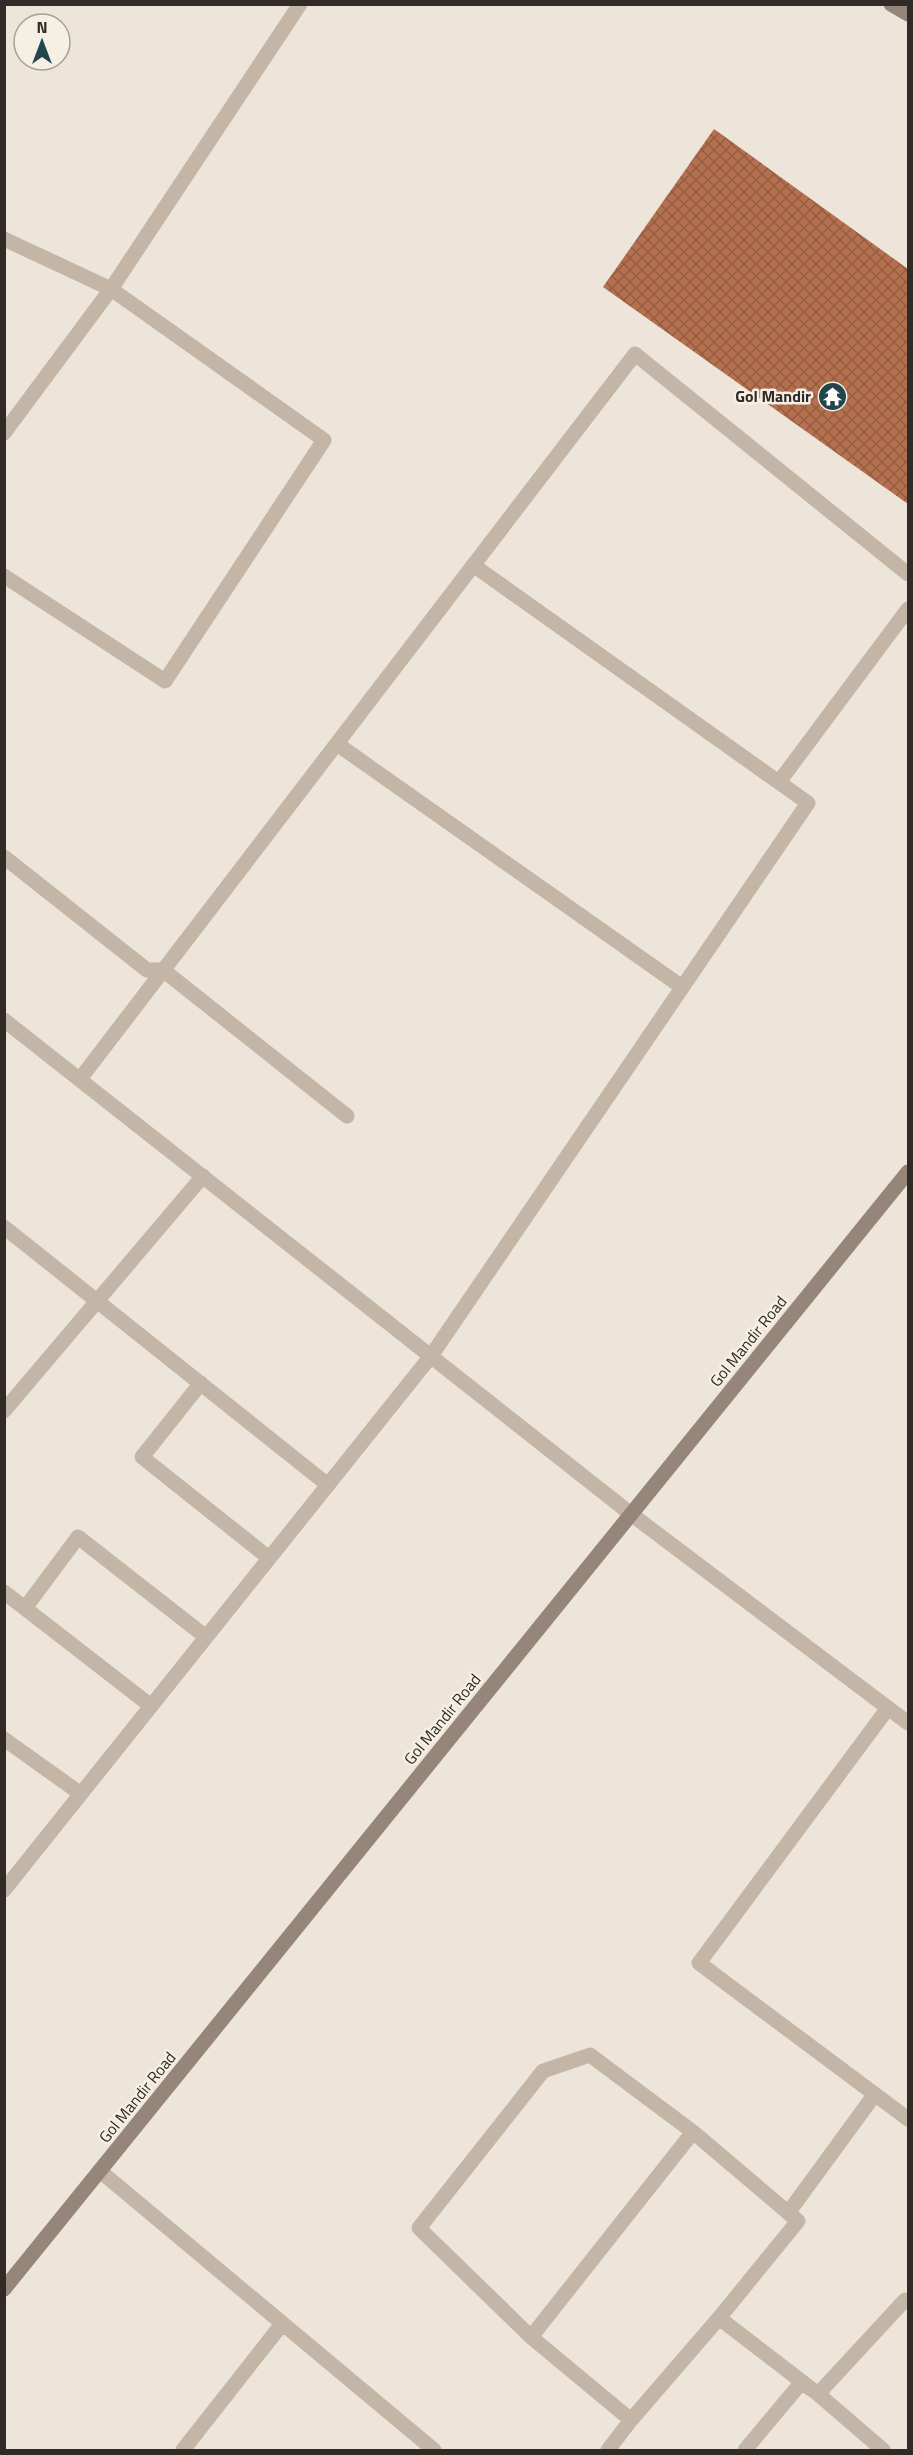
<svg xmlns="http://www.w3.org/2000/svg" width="913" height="2455" font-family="'Titillium Web',sans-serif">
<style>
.building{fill:url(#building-cross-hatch)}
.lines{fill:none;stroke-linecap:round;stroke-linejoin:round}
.street{stroke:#c3b6a7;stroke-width:15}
.secondary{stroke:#968679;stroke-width:15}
.labels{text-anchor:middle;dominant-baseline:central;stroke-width:5;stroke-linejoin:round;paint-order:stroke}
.poi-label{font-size:16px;font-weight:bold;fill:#312a26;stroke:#f6efe4;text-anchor:end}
.street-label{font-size:16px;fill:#312a26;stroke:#f6efe4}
</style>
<defs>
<pattern id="building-cross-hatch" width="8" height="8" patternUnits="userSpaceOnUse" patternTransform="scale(1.5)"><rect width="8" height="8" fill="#b5704f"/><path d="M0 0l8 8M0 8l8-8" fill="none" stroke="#945c41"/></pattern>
</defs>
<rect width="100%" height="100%" fill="#ede5d9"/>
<path class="building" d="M 714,129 L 908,269 L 908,504 L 603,287 Z"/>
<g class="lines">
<path class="street" d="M 4,239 L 111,289 L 324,440 L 165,681 L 4,576
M 4,433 L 111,289 L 300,4
M 337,744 L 682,987
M 779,782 L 908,609
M 4,857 L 147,970 L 163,970 L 347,1116
M 4,1020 L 631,1514 L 908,1723
M 80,1079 L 635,354 L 908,574
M 4,1227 L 328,1485
M 201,1383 L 142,1457 L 269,1558
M 4,1411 L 203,1176
M 4,1592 L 151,1706
M 25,1608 L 78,1537 L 206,1637
M 888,1708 L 699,1963 L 908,2119
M 4,1739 L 81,1794
M 4,1890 L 431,1356 L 808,803 L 473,565
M 100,2171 L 434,2450
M 788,2213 L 875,2094
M 719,2318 L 631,2420 L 531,2337 L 693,2132 L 798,2221 L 719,2318 L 818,2394
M 531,2337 L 419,2228 L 543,2071 L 590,2055 L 693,2132
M 183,2450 L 282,2324
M 608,2450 L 631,2420
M 745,2450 L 801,2383 L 811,2389
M 883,2450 L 818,2394 L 905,2300"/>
<path class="secondary" d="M 891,4 L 908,14
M 4,2289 L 908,1172"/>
</g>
<defs>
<symbol id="temple-disc" viewBox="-11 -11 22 22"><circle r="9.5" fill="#22464c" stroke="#f6efe4"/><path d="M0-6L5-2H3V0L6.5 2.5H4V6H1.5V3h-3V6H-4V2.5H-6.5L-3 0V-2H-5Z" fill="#fff"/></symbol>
</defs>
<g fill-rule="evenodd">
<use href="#temple-disc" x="816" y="380" width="33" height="33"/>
</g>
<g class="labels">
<g class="poi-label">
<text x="811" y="396">Gol Mandir</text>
</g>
<g class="street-label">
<text transform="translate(748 1341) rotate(-51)">Gol Mandir Road</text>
<text transform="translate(442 1719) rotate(-51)">Gol Mandir Road</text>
<text transform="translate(137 2097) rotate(-51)">Gol Mandir Road</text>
</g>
</g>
<rect width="913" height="2455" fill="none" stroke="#312a26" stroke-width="12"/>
<g transform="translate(42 42)"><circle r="28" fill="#f6efe4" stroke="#a7a098" stroke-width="1.5"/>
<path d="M0-4.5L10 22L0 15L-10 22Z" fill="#22464c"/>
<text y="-9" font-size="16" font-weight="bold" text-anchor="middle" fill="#312a26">N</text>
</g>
</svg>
